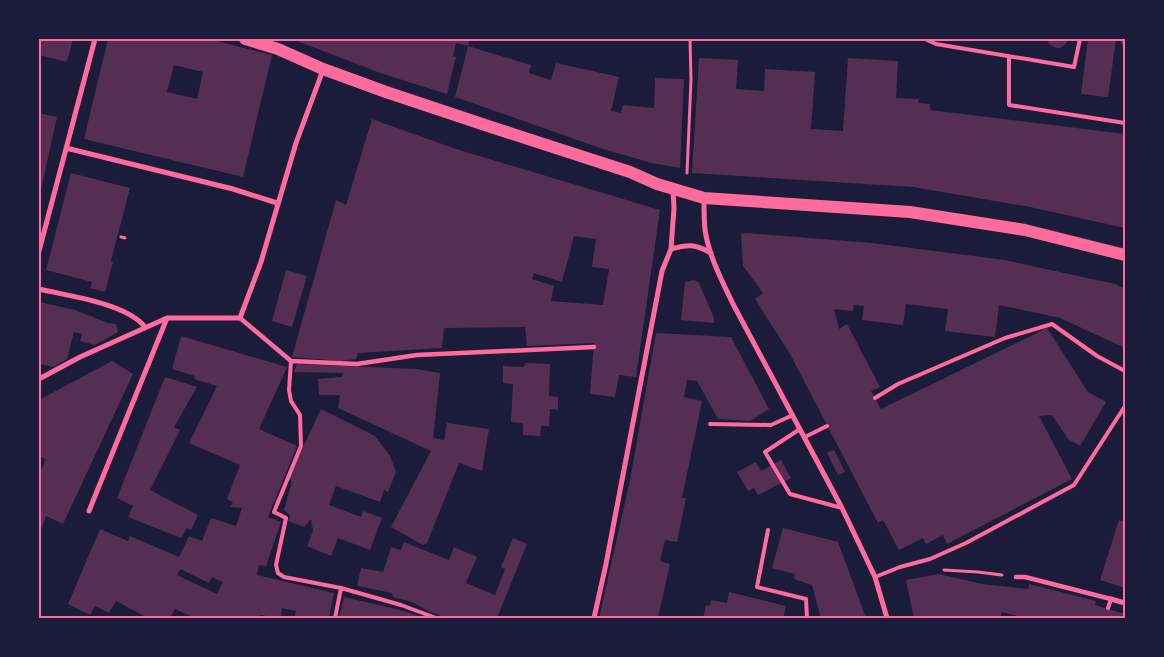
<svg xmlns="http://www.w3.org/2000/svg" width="1164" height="657" font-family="Roboto,sans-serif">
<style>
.building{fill:#542f53;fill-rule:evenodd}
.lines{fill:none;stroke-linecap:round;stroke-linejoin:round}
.path{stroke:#ff6b9d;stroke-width:3}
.service{stroke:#ff6b9d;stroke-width:4}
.pedestrian{stroke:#ff6b9d;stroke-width:4.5}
.minor{stroke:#ff6b9d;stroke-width:5}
.primary{stroke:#ff6b9d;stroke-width:12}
.neatline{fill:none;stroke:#ff6b9d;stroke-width:2}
</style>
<rect width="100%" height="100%" fill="#1b1b3a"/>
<path class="building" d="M 39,39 L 73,39 L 67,62 L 39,55 L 41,49 L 39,49 Z
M 108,39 L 209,39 L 272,55 L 243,177 L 84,139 ZM 174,65 L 203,72 L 197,99 L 167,92 Z
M 292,39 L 470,39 L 468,46 L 456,43 L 453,56 L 456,57 L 447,94 L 383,74 Z
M 1047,39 L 1069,39 L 1065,45 L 1059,48 L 1054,47 L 1049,44 Z
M 1088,39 L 1116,39 L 1108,97 L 1081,94 Z
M 1119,39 L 1125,39 L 1125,52 Z
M 468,46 L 531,65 L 529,73 L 551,80 L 556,63 L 619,77 L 611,111 L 621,113 L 623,105 L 654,108 L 655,78 L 684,79 L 680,168 L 652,163 L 603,149 L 455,97 Z
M 699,58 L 738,60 L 736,89 L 764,91 L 765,69 L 815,72 L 811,129 L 843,131 L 848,58 L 898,61 L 896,98 L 919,99 L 918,103 L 930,104 L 930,110 L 1125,134 L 1125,228 L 1030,207 L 913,187 L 692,173 Z
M 39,113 L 57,117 L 40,194 L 39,193 Z
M 372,119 L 456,149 L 660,210 L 636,377 L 619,375 L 615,397 L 590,394 L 594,343 L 527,346 L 525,327 L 444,328 L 442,348 L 358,353 L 356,359 L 340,361 L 292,357 L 336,200 L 346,205 ZM 574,236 L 596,239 L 592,267 L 609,269 L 603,305 L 551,301 L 554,286 L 532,279 L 534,273 L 562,282 Z
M 71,173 L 130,188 L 111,261 L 113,262 L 105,292 L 90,288 L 92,282 L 46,270 Z
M 746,233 L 872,243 L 1005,260 L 1115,284 L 1125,289 L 1125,348 L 1060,318 L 999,305 L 995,337 L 945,331 L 948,309 L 906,304 L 903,325 L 862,320 L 864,306 L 854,305 L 853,311 L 834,309 L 839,329 L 847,324 L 880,387 L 871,391 L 881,409 L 1047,328 L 1088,392 L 1106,402 L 1080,446 L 1068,439 L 1052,415 L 1039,416 L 1072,479 L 947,544 L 943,535 L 926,544 L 923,538 L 899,550 L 883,520 L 878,523 L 790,354 L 755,299 L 763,293 L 743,266 L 741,234 Z
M 286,270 L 307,276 L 292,327 L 272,321 Z
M 694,280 L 699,283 L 714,318 L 714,323 L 681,320 L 685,282 Z
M 39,302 L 75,310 L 108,323 L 116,324 L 118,332 L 95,345 L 80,341 L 82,334 L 74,332 L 67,359 L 54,367 L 39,364 Z
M 656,333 L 731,337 L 769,409 L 750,421 L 718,419 L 697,381 L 687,380 L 684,397 L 702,401 L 682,498 L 686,498 L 677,542 L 665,540 L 660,561 L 670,564 L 658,618 L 599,618 L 630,480 Z
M 181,336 L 287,367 L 259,429 L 297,446 L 268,517 L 281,522 L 266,566 L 259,565 L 257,575 L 334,593 L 329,618 L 294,618 L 296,611 L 282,608 L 281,618 L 260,615 L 259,618 L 195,618 L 175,609 L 170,618 L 145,618 L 146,617 L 116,601 L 109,613 L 95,606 L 90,615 L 68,604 L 100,529 L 128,541 L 130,536 L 179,557 L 189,536 L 202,541 L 211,518 L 236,526 L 242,508 L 230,507 L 233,502 L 227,499 L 240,465 L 189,443 L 217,386 L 194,379 L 195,376 L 172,369 ZM 180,569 L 209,583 L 212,577 L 223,582 L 217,594 L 177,575 Z
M 112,361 L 133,374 L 63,524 L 46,516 L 39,535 L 39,475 L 46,459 L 39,456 L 39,400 Z
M 525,363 L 550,364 L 549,396 L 558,397 L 558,410 L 550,409 L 549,426 L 541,426 L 540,436 L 523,435 L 523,423 L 511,422 L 513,384 L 503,383 L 503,366 L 524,367 Z
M 297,364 L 416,369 L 440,373 L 433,438 L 444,440 L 447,423 L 489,429 L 482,471 L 459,463 L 427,543 L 423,545 L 391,527 L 431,451 L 338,408 L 340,395 L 319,395 L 318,379 L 342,377 L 343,373 L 294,372 Z
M 165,377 L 197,387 L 174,427 L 180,430 L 150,490 L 198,515 L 191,530 L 187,528 L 181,538 L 128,517 L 133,506 L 117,498 Z
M 321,409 L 375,436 L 390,456 L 396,472 L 388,492 L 384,490 L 380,502 L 336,486 L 329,505 L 361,517 L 363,511 L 382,518 L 370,550 L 338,538 L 331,556 L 307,546 L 313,531 L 311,519 L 304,527 L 288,521 L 290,515 L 284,510 L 292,481 L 288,479 Z
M 834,450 L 845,472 L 838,475 L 827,453 Z
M 781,460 L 791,478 L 758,495 L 754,488 L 748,491 L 737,472 L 756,462 L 761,471 Z
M 1119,520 L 1125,522 L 1125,588 L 1100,580 Z
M 783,528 L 838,542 L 866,618 L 821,618 L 812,585 L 794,579 L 795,574 L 772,568 Z
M 513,538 L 527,544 L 497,618 L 447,618 L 428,611 L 412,602 L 393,597 L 392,593 L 357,586 L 361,568 L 383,572 L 391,547 L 401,550 L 404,542 L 449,560 L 454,547 L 477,557 L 466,583 L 495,595 L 505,569 L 501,567 Z
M 939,574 L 982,584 L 1028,589 L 1029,584 L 1096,601 L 1095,605 L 1125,614 L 1125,618 L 1025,618 L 1002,612 L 1000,618 L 914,618 L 906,580 Z
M 729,592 L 786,606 L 783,618 L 703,618 L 706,605 L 710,606 L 711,600 L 727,603 Z
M 344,597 L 400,610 L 425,618 L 339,618 Z"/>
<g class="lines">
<path class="path" d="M 687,173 L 691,80 L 690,39
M 121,237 L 125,238
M 944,570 L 978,572 L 1002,575"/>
<path class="service" d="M 925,39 L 936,44 L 1074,67 L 1080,39
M 1009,56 L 1009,105 L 1125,123
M 291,361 L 289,390 L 291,401 L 300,415 L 301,446 L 274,512 L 286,518 L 276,565 L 278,573 L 284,577 L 341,588 L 335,618
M 875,398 L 898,384 L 1005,338 L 1052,324 L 1097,356 L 1125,371
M 710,424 L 771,425 L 793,415
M 800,429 L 765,452 L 790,494 L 842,508
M 805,437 L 827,426
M 768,530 L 757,587 L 806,599 L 807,618
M 875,577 L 900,567 L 930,559 L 966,543 L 1074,485 L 1125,406
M 341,588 L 401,605 L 436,618
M 1108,608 L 1111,599"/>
<path class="pedestrian" d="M 240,318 L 291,361 L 357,364 L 417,355 L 594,347
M 1016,577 L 1025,577 L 1111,599"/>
<path class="minor" d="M 66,148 L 233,189 L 277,203
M 704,198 C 704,209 704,220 705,230 C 709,256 722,281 733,304 L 842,508 L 875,577 L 887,618
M 671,249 C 689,244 695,244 711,253
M 39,251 L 95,39
M 39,289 C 68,296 126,303 145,327
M 39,379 L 80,357 L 167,318 L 240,318 L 261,262 L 296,143 L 323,70
M 89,511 L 167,318
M 1111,599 L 1125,603
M 594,618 L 606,564 L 662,271 L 671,249 L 674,208 L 673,190"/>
<path class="primary" d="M 245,39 L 278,49 L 323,69 L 386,92 L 491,127 L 630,172 L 657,184 L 704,198 L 910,212 L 1025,230 L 1125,255"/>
</g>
<rect width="1164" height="657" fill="none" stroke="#1b1b3a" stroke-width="80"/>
<rect x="40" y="40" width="1084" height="577" class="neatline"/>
</svg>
